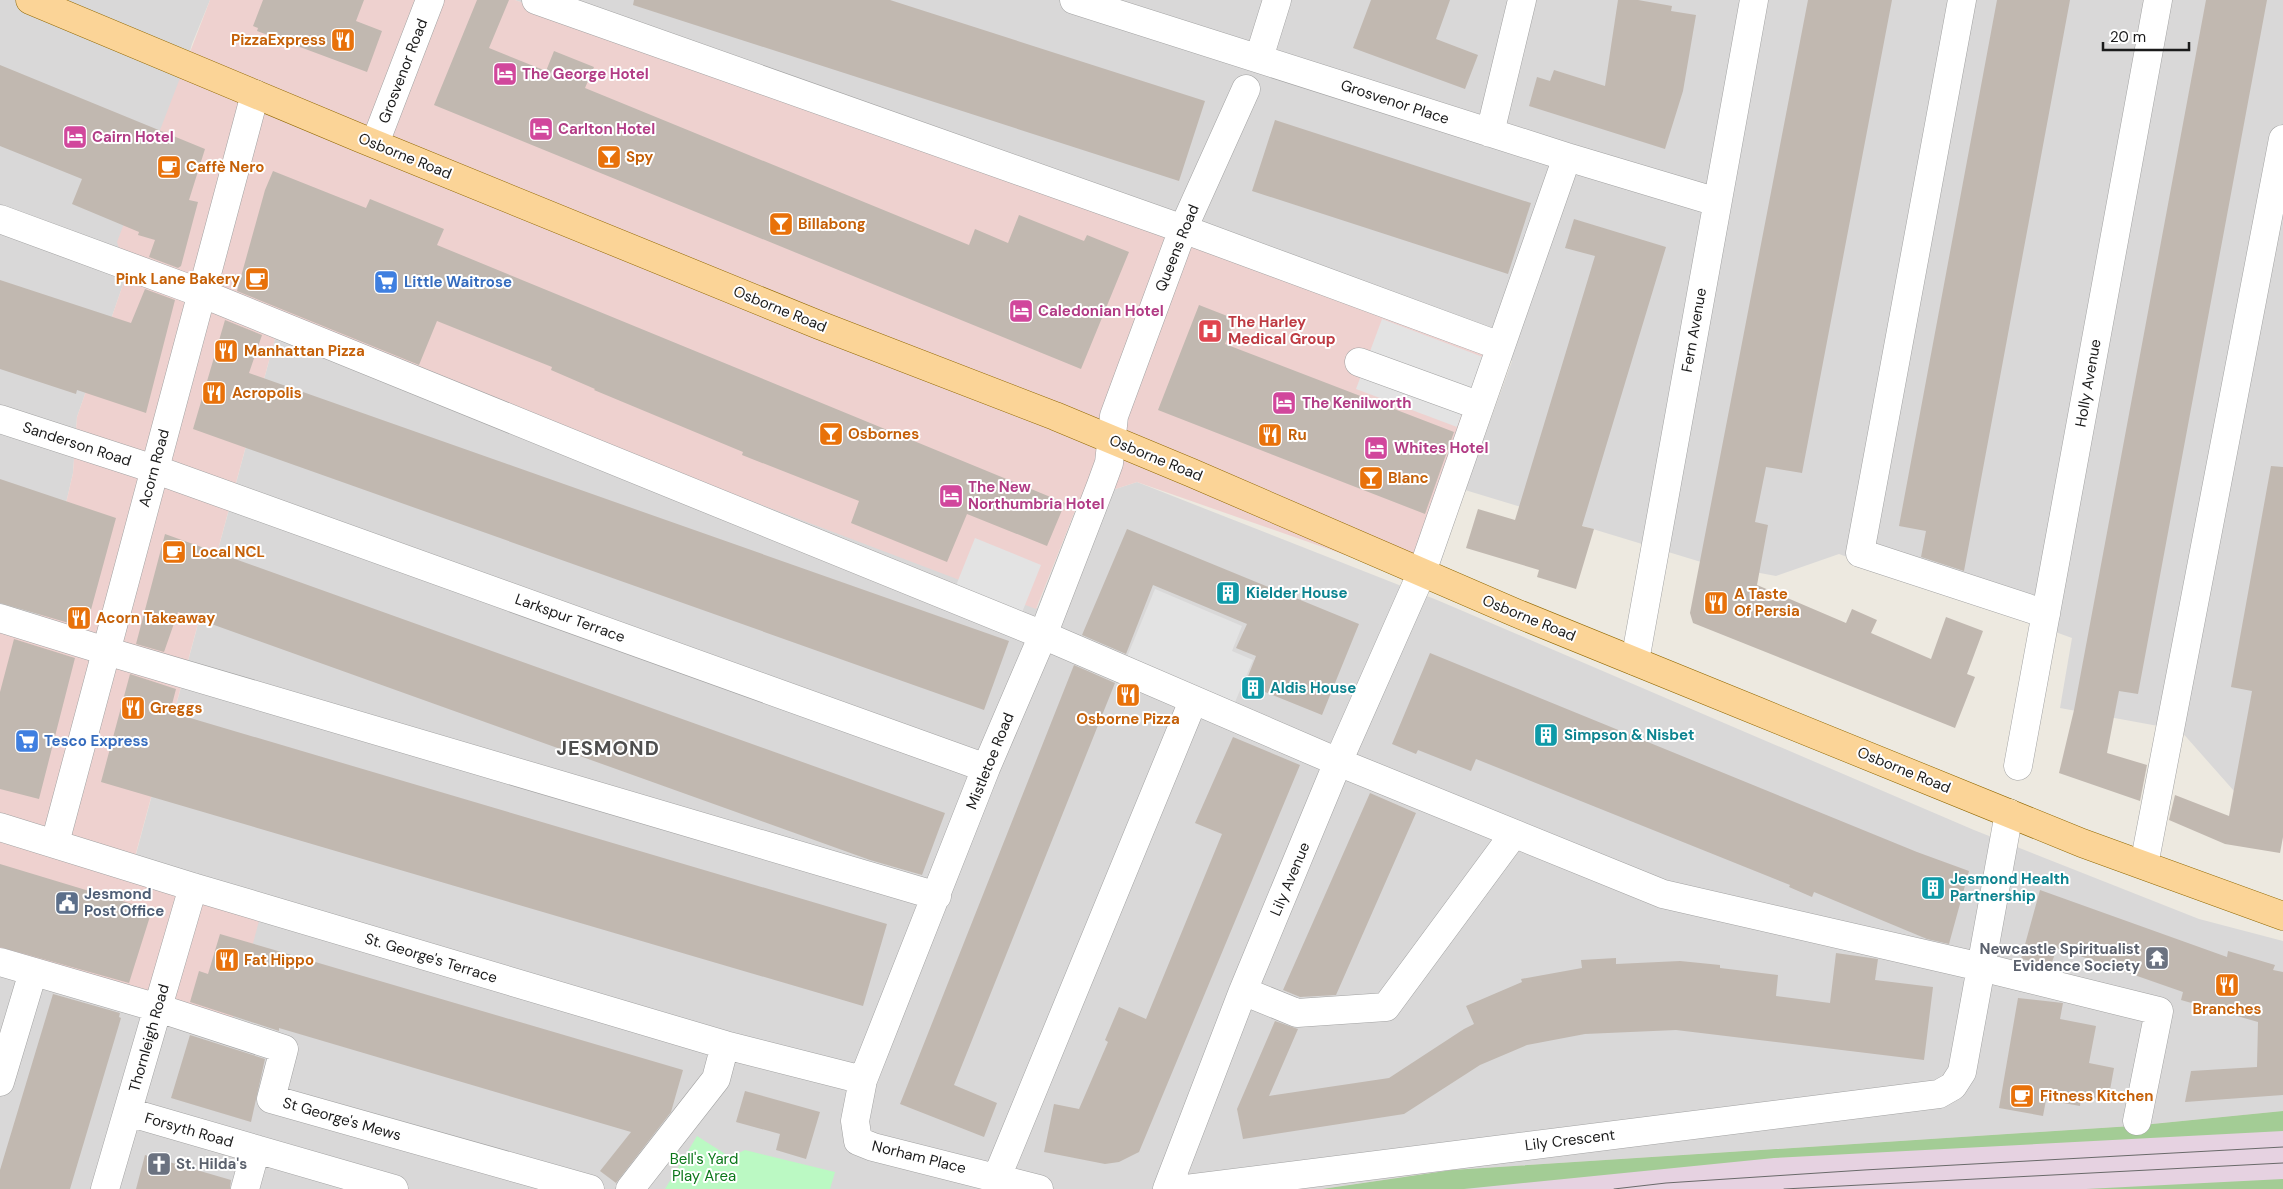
<svg xmlns="http://www.w3.org/2000/svg" width="2283" height="1189" font-family="'DM Sans',sans-serif">
<style>
.residential{fill:#d9d8d8}
.commercial{fill:#eed1cf}
.industrial{fill:#e6d2e1}
.forest{fill:#a3cc95}
.park{fill:#bbf9c3}
.parking{fill:#e3e3e3}
.building{fill:#c1b8b0}
.lines{fill:none;stroke-linecap:round;stroke-linejoin:round}
.minor-casing{stroke:#a2a2a2;stroke-width:29}
.major-casing{stroke:#916800;stroke-width:29}
.minor{stroke:#fff;stroke-width:28}
.major{stroke:#fbd497;stroke-width:28}
.tram{stroke:#696969;stroke-width:1}
.labels{text-anchor:middle;dominant-baseline:central;stroke-width:4;stroke-linejoin:round;paint-order:stroke}
.food-label{font-size:15px;font-weight:bold;fill:#c56008;stroke:#fff;text-anchor:start}
.street-label{font-size:15px;fill:#1b1b1b;stroke:#fff}
.hotel-label{font-size:15px;font-weight:bold;fill:#b23c85;stroke:#fff;text-anchor:start}
.shop-label{font-size:15px;font-weight:bold;fill:#366cbe;stroke:#fff;text-anchor:start}
.health-label{font-size:15px;font-weight:bold;fill:#be3a42;stroke:#fff;text-anchor:start}
.culture-label{font-size:15px;font-weight:bold;fill:#0d838f;stroke:#fff;text-anchor:start}
.service-label{font-size:15px;font-weight:bold;fill:#4e5e75;stroke:#fff;text-anchor:start}
.worship-label{font-size:15px;font-weight:bold;fill:#5b616d;stroke:#fff;text-anchor:end}
.park-label{font-size:15px;fill:#0b7719;stroke:#fff}
.district-label{font-size:20px;font-weight:bold;letter-spacing:1px;fill:#4e4e4e;stroke:#fff}
</style>
<rect width="100%" height="100%" fill="#ede9e0"/>
<path class="residential" d="M 0,0 L 210,0 L 192,44 L 127,273 L 77,417 L 73,473 L 35,637 L 0,627 Z
M 515,0 L 2283,0 L 2283,799 L 2234,791 L 2180,730 L 2060,708 L 2072,638 L 1839,554 L 1776,576 L 1701,562 L 1465,490 L 1512,361 Z
M 280,320 L 1037,608 L 1079,501 L 1137,482 L 1437,600 L 1974,830 L 2199,919 L 2283,941 L 2283,1111 L 2132,1126 L 1452,1170 L 1322,1189 L 0,1189 L 0,955 L 129,880 Z"/>
<path class="commercial" d="M 210,0 L 515,0 L 1485,352 L 1411,578 L 1137,482 L 1079,501 L 1036,609 L 417,374 L 280,320 L 129,879 L 259,921 L 231,1025 L 0,955 L 0,627 L 35,637 L 73,473 L 77,417 L 127,273 L 117,242 Z"/>
<path class="industrial" d="M 2283,1111 L 2283,1189 L 1322,1189 L 1452,1170 L 2132,1126 Z"/>
<path class="forest" d="M 2283,1111 L 2283,1131 L 1774,1158 L 1464,1189 L 1322,1189 L 1452,1170 L 2132,1126 Z
M 2283,1179 L 2283,1189 L 2086,1189 Z"/>
<path class="park" d="M 697,1136 L 730,1157 L 745,1150 L 835,1172 L 830,1189 L 665,1189 Z"/>
<path class="parking" d="M 1382,319 L 1483,357 L 1457,427 L 1356,389 Z
M 975,538 L 1041,565 L 1021,615 L 955,588 Z
M 1155,589 L 1242,626 L 1232,651 L 1253,660 L 1235,702 L 1127,657 Z"/>
<path class="building" d="M 263,0 L 364,0 L 356,21 L 382,31 L 367,72 L 257,31 L 258,28 L 253,26 Z
M 477,0 L 509,0 L 489,48 L 546,71 L 554,51 L 594,67 L 585,88 L 969,245 L 975,229 L 1008,243 L 1019,215 L 1084,241 L 1087,235 L 1129,252 L 1081,369 L 434,105 Z
M 634,0 L 890,0 L 1205,101 L 1179,181 L 633,5 Z
M 1371,0 L 1450,0 L 1436,39 L 1478,55 L 1465,89 L 1353,48 Z
M 1618,0 L 1638,0 L 1672,6 L 1671,11 L 1696,15 L 1683,91 L 1665,149 L 1529,106 L 1537,77 L 1550,81 L 1554,70 L 1605,86 Z
M 1808,0 L 1892,0 L 1802,473 L 1766,467 L 1755,522 L 1768,525 L 1757,585 L 1846,623 L 1852,609 L 1877,620 L 1871,633 L 1931,659 L 1946,617 L 1983,631 L 1967,674 L 1975,677 L 1955,728 L 1693,623 L 1690,613 Z
M 1997,0 L 2070,0 L 1964,571 L 1921,557 L 1926,531 L 1899,526 Z
M 2206,0 L 2267,0 L 2138,694 L 2119,691 L 2107,753 L 2147,765 L 2140,801 L 2059,773 L 2074,710 Z
M 0,65 L 205,149 L 189,200 L 198,202 L 181,266 L 178,268 L 149,257 L 155,240 L 138,235 L 139,232 L 72,204 L 82,179 L 0,146 Z
M 1275,120 L 1531,203 L 1508,274 L 1252,191 Z
M 273,171 L 366,208 L 370,199 L 444,229 L 437,245 L 1065,503 L 1047,546 L 967,514 L 947,562 L 851,523 L 859,501 L 742,455 L 743,452 L 594,390 L 595,389 L 551,370 L 552,367 L 437,321 L 419,365 L 237,291 L 265,190 Z
M 1574,219 L 1666,247 L 1582,526 L 1594,529 L 1576,589 L 1537,577 L 1539,570 L 1466,548 L 1478,509 L 1515,520 L 1595,256 L 1565,248 Z
M 0,280 L 131,323 L 145,289 L 175,300 L 146,413 L 77,390 L 76,394 L 0,369 Z
M 1199,305 L 1235,319 L 1225,344 L 1454,432 L 1425,514 L 1158,410 Z
M 225,320 L 262,335 L 249,373 L 1009,641 L 984,710 L 193,429 Z
M 2271,466 L 2283,467 L 2283,837 L 2280,853 L 2225,844 L 2169,820 L 2175,795 L 2229,816 L 2252,691 L 2231,687 Z
M 0,479 L 116,518 L 86,628 L 0,603 Z
M 1127,529 L 1359,624 L 1322,715 L 1245,684 L 1256,656 L 1236,648 L 1247,624 L 1153,585 L 1126,654 L 1082,635 Z
M 165,534 L 945,813 L 922,875 L 870,860 L 178,612 L 164,652 L 136,644 Z
M 14,639 L 75,658 L 39,799 L 0,789 L 0,692 Z
M 1430,653 L 1917,852 L 1969,871 L 1949,944 L 1927,939 L 1814,892 L 1812,897 L 1789,887 L 1790,885 L 1476,759 L 1471,771 L 1418,750 L 1416,754 L 1392,744 Z
M 1074,665 L 1115,683 L 954,1085 L 997,1103 L 984,1137 L 900,1104 Z
M 130,674 L 176,689 L 170,712 L 887,924 L 863,1006 L 101,782 Z
M 1233,737 L 1300,765 L 1139,1152 L 1119,1162 L 1105,1164 L 1044,1152 L 1054,1104 L 1079,1109 L 1108,1042 L 1105,1040 L 1119,1007 L 1146,1019 L 1222,834 L 1195,823 Z
M 1370,793 L 1416,813 L 1336,995 L 1300,997 L 1283,990 Z
M 0,864 L 152,910 L 129,983 L 0,947 Z
M 2040,890 L 2227,957 L 2228,951 L 2275,965 L 2273,970 L 2283,972 L 2283,1095 L 2185,1102 L 2191,1071 L 2257,1067 L 2258,1022 L 2181,1000 L 2183,992 L 2057,948 L 2051,965 L 2021,959 Z
M 220,934 L 683,1070 L 671,1112 L 616,1183 L 600,1171 L 631,1132 L 279,1028 L 279,1031 L 190,1002 L 199,971 L 208,974 Z
M 1836,953 L 1878,959 L 1875,980 L 1933,987 L 1924,1060 L 1676,1030 L 1585,1034 L 1527,1045 L 1480,1065 L 1404,1114 L 1243,1139 L 1237,1109 L 1275,1021 L 1298,1029 L 1269,1096 L 1389,1078 L 1464,1029 L 1474,1024 L 1466,1006 L 1522,982 L 1521,979 L 1582,968 L 1581,960 L 1616,958 L 1616,964 L 1680,961 L 1720,965 L 1720,968 L 1778,975 L 1776,996 L 1830,1003 Z
M 53,994 L 120,1013 L 119,1017 L 121,1018 L 70,1189 L 0,1189 L 0,1170 Z
M 2018,998 L 2063,1003 L 2060,1019 L 2096,1026 L 2089,1063 L 2114,1068 L 2108,1101 L 2081,1096 L 2080,1106 L 2046,1100 L 2043,1116 L 1999,1108 Z
M 190,1035 L 265,1059 L 251,1122 L 171,1098 Z
M 745,1091 L 820,1112 L 806,1159 L 776,1150 L 780,1134 L 736,1122 Z
M 145,1155 L 231,1180 L 230,1189 L 136,1189 Z"/>
<g class="lines">
<defs>
<path id="minor" d="M 536,0 L 1183,229 L 1500,346
M 1074,0 L 1567,157 L 1717,202
M 1962,0 L 1860,553 L 2046,614
M 1259,58 L 1277,0
M 1490,133 L 1522,0
M 375,143 L 430,0
M 0,219 L 201,293 L 1043,635 L 1338,762 L 1663,894 L 1981,967 L 2159,1011 L 2137,1121
M 1359,362 L 1480,406
M 0,419 L 154,469 L 986,768
M 0,618 L 106,651 L 937,896
M 1635,661 L 1754,0
M 2018,766 L 2158,0
M 0,827 L 193,887 L 725,1045 L 863,1080
M 55,843 L 255,94
M 2144,865 L 2283,139
M 0,962 L 158,1008 L 284,1049 L 271,1099 L 590,1189
M 1243,991 L 1297,1013 L 1386,1007 L 1513,835
M 0,1082 L 33,972
M 128,1112 L 394,1189
M 997,1177 L 1193,701
M 105,1189 L 193,887
M 245,1189 L 256,1149
M 630,1189 L 716,1079 L 725,1045
M 1039,1189 L 873,1147 L 858,1141 L 855,1121 L 863,1080 L 986,768 L 1043,635 L 1101,485 L 1109,463 L 1114,416 L 1183,229 L 1246,89
M 1167,1189 L 1243,991 L 1338,762 L 1422,572 L 1567,157
M 1186,1189 L 1939,1094 L 1953,1086 L 1962,1072 L 2009,813"/>
<path id="major" d="M 30,0 L 360,138 L 819,325 L 1055,416 L 1192,473 L 1516,613 L 1757,711 L 2082,843 L 2283,916"/>
</defs>
<use href="#minor" class="minor-casing"/>
<use href="#major" class="major-casing"/>
<use href="#minor" class="minor"/>
<use href="#major" class="major"/>
<path class="tram" d="M 1614,1189 L 1666,1183 L 1864,1170 L 2283,1147
M 1784,1189 L 2283,1163"/>
</g>
<defs>
<symbol id="restaurant-square" viewBox="-11 -11 22 22"><rect x="-9" y="-9" width="18" height="18" rx="4" fill="#e8710a" stroke="#fff"/><path d="M-5-6h1v4h1v-4h1v4h1v-4h1v5L-1.5 .5V6h-2V.5L-5-1ZM5-6V6H3V1.5H1.5Q1.5-4 5-6Z" fill="#fff"/></symbol>
<symbol id="hotel-square" viewBox="-11 -11 22 22"><rect x="-9" y="-9" width="18" height="18" rx="4" fill="#d1479c" stroke="#fff"/><path d="M-6-4.5h1.5V1H6V5H4.5V3h-9V5H-6ZM-4 0a1.8 1.8 0 1 1 3.6 0ZM.5 0V-2.5h3Q6-2.5 6 0Z" fill="#fff"/></symbol>
<symbol id="bar-square" viewBox="-11 -11 22 22"><rect x="-9" y="-9" width="18" height="18" rx="4" fill="#e8710a" stroke="#fff"/><path d="M-6-5H6L.8 .8V4.5H3.5V6h-7V4.5H-.8V.8Z" fill="#fff"/></symbol>
<symbol id="cafe-square" viewBox="-11 -11 22 22"><rect x="-9" y="-9" width="18" height="18" rx="4" fill="#e8710a" stroke="#fff"/><path d="M-5.5-4.5H6V0H3Q3 3.5 0 3.5H-2.5Q-5.5 3.5-5.5 0ZM3-3.2v2h1.7v-2ZM-6 4.5H4V6H-6Z" fill="#fff"/></symbol>
<symbol id="supermarket-square" viewBox="-11 -11 22 22"><rect x="-9" y="-9" width="18" height="18" rx="4" fill="#3f7fe0" stroke="#fff"/><path d="M-6-5.5h2.5l.6 2H6L4.5 2H-2.5L-4.4-4H-6ZM-1.5 3.2a1.3 1.3 0 1 0 .1 0ZM3 3.2a1.3 1.3 0 1 0 .1 0Z" fill="#fff"/></symbol>
<symbol id="hospital-square" viewBox="-11 -11 22 22"><rect x="-9" y="-9" width="18" height="18" rx="4" fill="#e0444e" stroke="#fff"/><path d="M-5-5h3v3.5h4V-5h3V5h-3V1.5h-4V5h-3Z" fill="#fff"/></symbol>
<symbol id="building-square" viewBox="-11 -11 22 22"><rect x="-9" y="-9" width="18" height="18" rx="4" fill="#0f9aa8" stroke="#fff"/><path d="M-4-6H4V6H1V3H-1V6H-4ZM-2.5-4.3h1.7v1.8h-1.7ZM.8-4.3h1.7v1.8H.8ZM-2.5-1h1.7V.8h-1.7ZM.8-1h1.7V.8H.8Z" fill="#fff"/></symbol>
<symbol id="civic-square" viewBox="-11 -11 22 22"><rect x="-9" y="-9" width="18" height="18" rx="4" fill="#5c6f8a" stroke="#fff"/><path d="M-.6-6.5H3V-4.5H.6V-3L4-1V1h2V6H-6V1h2V-1L-.6-3ZM-1.2 2.5V6h2.4V2.5Z" fill="#fff"/></symbol>
<symbol id="temple-square" viewBox="-11 -11 22 22"><rect x="-9" y="-9" width="18" height="18" rx="4" fill="#6b7280" stroke="#fff"/><path d="M0-6L5-2H3V0L6.5 2.5H4V6H1.5V3h-3V6H-4V2.5H-6.5L-3 0V-2H-5Z" fill="#fff"/></symbol>
<symbol id="church-square" viewBox="-11 -11 22 22"><rect x="-9" y="-9" width="18" height="18" rx="4" fill="#6b7280" stroke="#fff"/><path d="M-1.2-6h2.4v3.5h3.3v2.4h-3.3V6h-2.4V-.1h-3.3v-2.4h3.3Z" fill="#fff"/></symbol>
</defs>
<g fill-rule="evenodd">
<use href="#restaurant-square" x="329" y="26" width="28" height="28"/>
<use href="#hotel-square" x="491" y="60" width="28" height="28"/>
<use href="#hotel-square" x="527" y="115" width="28" height="28"/>
<use href="#hotel-square" x="61" y="123" width="28" height="28"/>
<use href="#bar-square" x="595" y="143" width="28" height="28"/>
<use href="#cafe-square" x="155" y="153" width="28" height="28"/>
<use href="#bar-square" x="767" y="210" width="28" height="28"/>
<use href="#cafe-square" x="243" y="265" width="28" height="28"/>
<use href="#supermarket-square" x="372" y="268" width="28" height="28"/>
<use href="#hotel-square" x="1007" y="297" width="28" height="28"/>
<use href="#hospital-square" x="1196" y="317" width="28" height="28"/>
<use href="#restaurant-square" x="212" y="337" width="28" height="28"/>
<use href="#restaurant-square" x="200" y="379" width="28" height="28"/>
<use href="#hotel-square" x="1270" y="389" width="28" height="28"/>
<use href="#bar-square" x="817" y="420" width="28" height="28"/>
<use href="#restaurant-square" x="1256" y="421" width="28" height="28"/>
<use href="#hotel-square" x="1362" y="434" width="28" height="28"/>
<use href="#bar-square" x="1357" y="464" width="28" height="28"/>
<use href="#hotel-square" x="937" y="482" width="28" height="28"/>
<use href="#cafe-square" x="160" y="538" width="28" height="28"/>
<use href="#building-square" x="1214" y="579" width="28" height="28"/>
<use href="#restaurant-square" x="1702" y="589" width="28" height="28"/>
<use href="#restaurant-square" x="65" y="604" width="28" height="28"/>
<use href="#building-square" x="1239" y="674" width="28" height="28"/>
<use href="#restaurant-square" x="1114" y="681" width="28" height="28"/>
<use href="#restaurant-square" x="119" y="694" width="28" height="28"/>
<use href="#building-square" x="1532" y="721" width="28" height="28"/>
<use href="#supermarket-square" x="13" y="727" width="28" height="28"/>
<use href="#building-square" x="1919" y="874" width="28" height="28"/>
<use href="#civic-square" x="53" y="889" width="28" height="28"/>
<use href="#temple-square" x="2143" y="944" width="28" height="28"/>
<use href="#restaurant-square" x="213" y="946" width="28" height="28"/>
<use href="#restaurant-square" x="2213" y="971" width="28" height="28"/>
<use href="#cafe-square" x="2008" y="1082" width="28" height="28"/>
<use href="#church-square" x="145" y="1150" width="28" height="28"/>
</g>
<g class="labels">
<g class="food-label">
<text x="326" y="40" text-anchor="end">PizzaExpress</text>
<text x="626" y="157">Spy</text>
<text x="186" y="167">Caffè Nero</text>
<text x="798" y="224">Billabong</text>
<text x="240" y="279" text-anchor="end">Pink Lane Bakery</text>
<text x="244" y="351">Manhattan Pizza</text>
<text x="232" y="393">Acropolis</text>
<text x="848" y="434">Osbornes</text>
<text x="1288" y="435">Ru</text>
<text x="1388" y="478">Blanc</text>
<text x="192" y="552">Local NCL</text>
<text x="1734" y="594">A Taste<tspan x="1734" dy="17">Of Persia</tspan></text>
<text x="96" y="618">Acorn Takeaway</text>
<text x="150" y="708">Greggs</text>
<text x="1128" y="719" text-anchor="middle">Osborne Pizza</text>
<text x="244" y="960">Fat Hippo</text>
<text x="2227" y="1009" text-anchor="middle">Branches</text>
<text x="2040" y="1096">Fitness Kitchen</text>
</g>
<g class="street-label">
<text transform="translate(403 71) rotate(-69)">Grosvenor Road</text>
<text transform="translate(1395 102) rotate(18)">Grosvenor Place</text>
<text transform="translate(405 156) rotate(22)">Osborne Road</text>
<text transform="translate(1177 248) rotate(-68)">Queens Road</text>
<text transform="translate(780 309) rotate(22)">Osborne Road</text>
<text transform="translate(1694 330) rotate(-80)">Fern Avenue</text>
<text transform="translate(2088 383) rotate(-80)">Holly Avenue</text>
<text transform="translate(77 444) rotate(18)">Sanderson Road</text>
<text transform="translate(1156 458) rotate(22)">Osborne Road</text>
<text transform="translate(154 468) rotate(-75)">Acorn Road</text>
<text transform="translate(570 618) rotate(20)">Larkspur Terrace</text>
<text transform="translate(1529 618) rotate(22)">Osborne Road</text>
<text transform="translate(990 761) rotate(-68)">Mistletoe Road</text>
<text transform="translate(1904 770) rotate(22)">Osborne Road</text>
<text transform="translate(1290 879) rotate(-67)">Lily Avenue</text>
<text transform="translate(431 958) rotate(17)">St. George's Terrace</text>
<text transform="translate(149 1038) rotate(-74)">Thornleigh Road</text>
<text transform="translate(342 1119) rotate(16)">St George's Mews</text>
<text transform="translate(189 1130) rotate(16)">Forsyth Road</text>
<text transform="translate(1570 1140) rotate(-7)">Lily Crescent</text>
<text transform="translate(919 1157) rotate(14)">Norham Place</text>
</g>
<g class="hotel-label">
<text x="522" y="74">The George Hotel</text>
<text x="558" y="129">Carlton Hotel</text>
<text x="92" y="137">Cairn Hotel</text>
<text x="1038" y="311">Caledonian Hotel</text>
<text x="1302" y="403">The Kenilworth</text>
<text x="1394" y="448">Whites Hotel</text>
<text x="968" y="487">The New<tspan x="968" dy="17">Northumbria Hotel</tspan></text>
</g>
<g class="shop-label">
<text x="404" y="282">Little Waitrose</text>
<text x="44" y="741">Tesco Express</text>
</g>
<g class="health-label">
<text x="1228" y="322">The Harley<tspan x="1228" dy="17">Medical Group</tspan></text>
</g>
<g class="culture-label">
<text x="1246" y="593">Kielder House</text>
<text x="1270" y="688">Aldis House</text>
<text x="1564" y="735">Simpson &amp; Nisbet</text>
<text x="1950" y="879">Jesmond Health<tspan x="1950" dy="17">Partnership</tspan></text>
</g>
<g class="service-label">
<text x="84" y="894">Jesmond<tspan x="84" dy="17">Post Office</tspan></text>
</g>
<g class="worship-label">
<text x="2140" y="949">Newcastle Spiritualist<tspan x="2140" dy="17">Evidence Society</tspan></text>
<text x="176" y="1164" text-anchor="start">St. Hilda's</text>
</g>
<g class="park-label">
<text x="704" y="1159">Bell's Yard<tspan x="704" dy="17">Play Area</tspan></text>
</g>
<g class="district-label">
<text x="608" y="748">JESMOND</text>
</g>
</g>
<path d="M2103 42v8h86v-8" fill="none" stroke="#1b1b1b" stroke-width="2.5"/>
<text x="2110" y="42" font-size="15" fill="#1b1b1b" stroke="#ffffff" stroke-width="4" paint-order="stroke">20 m</text>
</svg>
